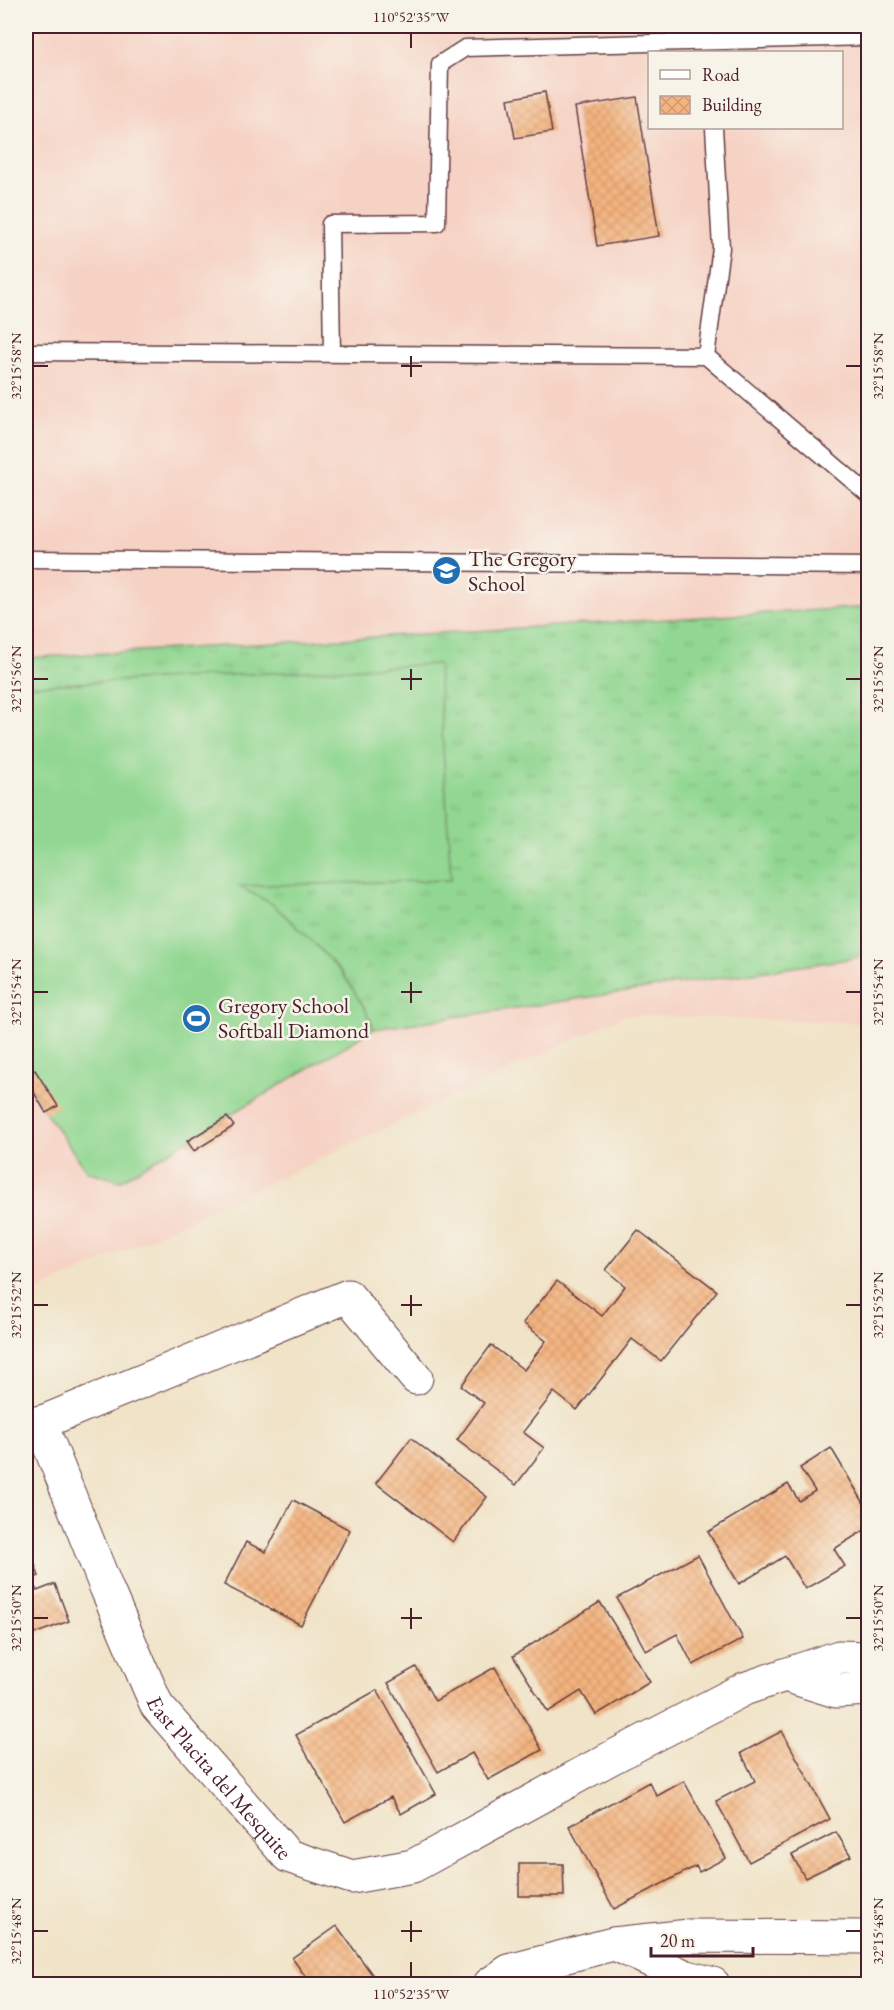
<svg xmlns="http://www.w3.org/2000/svg" width="894" height="2010" font-family="'EB Garamond',serif">
<style>
.built{fill:#f6d2c4;fill-rule:evenodd}
.grass{fill:url(#grass-tufts);stroke:#6e7b5e;stroke-width:1.5}
.pitch{fill:#91d791;stroke:#6e7b5e;stroke-width:1.5}
.building{fill:url(#building-cross-hatch)}
.lines{fill:none;stroke-linecap:round;stroke-linejoin:round}
.service-casing{stroke:#633c42;stroke-width:19}
.minor-casing{stroke:#633c42;stroke-width:35}
.service{stroke:#fff;stroke-width:16}
.minor{stroke:#fff;stroke-width:33}
.ticks{fill:none;stroke:#4a1f2b;stroke-width:2}
.labels{text-anchor:middle;dominant-baseline:central;stroke-width:5;stroke-linejoin:round;paint-order:stroke}
.poi-label{font-size:22px;fill:#4a1f2b;stroke:#f7f3e8;text-anchor:start}
.street-label{font-size:22px;fill:#4a1f2b;stroke:#f7f3e8}
.neatline{fill:none;stroke:#4a1f2b;stroke-width:2}
.ticks-label{font-size:15px;text-anchor:middle;fill:#4a1f2b}
</style>
<defs>
<pattern id="grass-tufts" width="24" height="20" patternUnits="userSpaceOnUse" patternTransform="scale(1.5)"><rect width="24" height="20" fill="#91d791"/><path d="M3 7l-1-3M5 7V3M7 7l1-3M15 17l-1-3M17 17v-4M19 17l1-3" fill="none" stroke="#7fb87d"/></pattern>
<pattern id="building-cross-hatch" width="8" height="8" patternUnits="userSpaceOnUse" patternTransform="scale(1.5)"><rect width="8" height="8" fill="#f4b47f"/><path d="M0 0l8 8M0 8l8-8" fill="none" stroke="#d39a6e"/></pattern>
</defs>
<rect width="100%" height="100%" fill="#f7f3e8"/>
<filter id="ink" filterUnits="userSpaceOnUse"><feTurbulence type="fractalNoise" baseFrequency=".0167" numOctaves="2"/><feDisplacementMap in="SourceGraphic" scale="12" xChannelSelector="R" yChannelSelector="G"/><feConvolveMatrix kernelMatrix="1 2 1 2 8 2 1 2 1" color-interpolation-filters="sRGB"/></filter>
<filter id="wash" filterUnits="userSpaceOnUse"><feTurbulence type="fractalNoise" baseFrequency=".008" numOctaves="4" result="noise"/><feDisplacementMap in="SourceGraphic" scale="24" xChannelSelector="R" yChannelSelector="G"/><feGaussianBlur stdDeviation="1.35" result="paint"/><feColorMatrix in="noise" values="0 0 0 0 0 0 0 0 0 0 0 0 0 0 0 0 0 1.4 0 .05"/><feComposite in="paint" operator="in"/></filter>
<g filter="url(#wash)">
<rect width="100%" height="100%" fill="#f0e3c7"/>
<path class="built" d="M 26,26 L 868,26 L 868,1023 L 626,1015 L 26,1297 ZM 650,52 L 842,52 L 842,128 L 650,128 Z"/>
<path class="grass" d="M 868,607 L 868,956 L 374,1029 L 364,1007 L 345,978 L 311,940 L 271,903 L 26,864 L 26,658 Z"/>
<path class="pitch" d="M 438,664 L 451,880 L 238,886 L 271,903 L 311,940 L 343,974 L 364,1007 L 374,1029 L 120,1181 L 87,1171 L 46,1113 L 26,1079 L 26,686 Z"/>
<g id="blocks">
<path class="building" d="M 545,92 L 552,132 L 515,138 L 508,99 Z
M 637,97 L 659,236 L 597,246 L 575,107 Z
M 35,1070 L 58,1106 L 46,1113 L 26,1079 L 26,1076 Z
M 227,1117 L 234,1126 L 194,1151 L 187,1141 Z
M 638,1230 L 717,1291 L 661,1361 L 632,1339 L 577,1410 L 554,1392 L 523,1432 L 544,1448 L 516,1485 L 457,1440 L 484,1403 L 461,1386 L 491,1345 L 524,1370 L 546,1341 L 523,1323 L 557,1281 L 602,1316 L 625,1286 L 606,1270 Z
M 411,1438 L 487,1497 L 453,1542 L 376,1483 Z
M 831,1448 L 868,1510 L 868,1528 L 834,1549 L 845,1566 L 805,1589 L 785,1556 L 739,1584 L 708,1532 L 788,1484 L 799,1501 L 815,1491 L 800,1468 Z
M 293,1500 L 350,1530 L 301,1625 L 224,1585 L 246,1542 L 266,1552 Z
M 26,1541 L 39,1576 L 26,1581 Z
M 698,1555 L 743,1639 L 693,1665 L 677,1634 L 646,1651 L 617,1598 Z
M 33,1582 L 37,1591 L 55,1584 L 69,1621 L 26,1637 L 26,1585 Z
M 600,1602 L 650,1682 L 596,1715 L 581,1691 L 548,1712 L 513,1656 Z
M 416,1667 L 435,1701 L 495,1667 L 542,1750 L 488,1780 L 472,1753 L 438,1772 L 388,1683 Z
M 377,1690 L 436,1794 L 401,1814 L 391,1797 L 345,1822 L 296,1735 Z
M 782,1731 L 830,1819 L 749,1862 L 716,1801 L 755,1781 L 741,1753 Z
M 684,1781 L 726,1858 L 699,1872 L 696,1866 L 614,1909 L 569,1826 L 649,1782 L 657,1796 Z
M 836,1832 L 851,1856 L 805,1878 L 792,1855 Z
M 519,1864 L 563,1864 L 564,1896 L 519,1896 Z
M 337,1926 L 379,1984 L 311,1984 L 292,1958 Z"/>
</g>
</g>
<g filter="url(#ink)">
<use href="#blocks" fill-opacity="0" stroke="#633c42" stroke-width="1.5"/>
<g class="lines">
<defs>
<path id="service" d="M 26,352 L 706,356 L 868,494
M 332,354 L 330,224 L 437,223 L 440,64 L 465,48 L 868,37
M 706,356 L 721,248 L 714,128
M 26,559 L 868,566"/>
<g id="minor">
<path id="s1" d="M 40,1422 L 106,1587 L 157,1706 L 288,1856 L 352,1877 L 413,1866 L 609,1759 L 744,1689 L 785,1675"/>
<path d="M 26,1429 L 348,1296 L 416,1378"/>
<path d="M 868,1658 L 839,1657 L 785,1675 L 836,1691 L 868,1689"/>
<path d="M 615,1944 L 684,1976 L 713,1984"/>
<path d="M 490,1984 L 509,1971 L 613,1944 L 689,1936 L 868,1937"/>
</g>
</defs>
<use href="#service" class="service-casing"/>
<use href="#minor" class="minor-casing"/>
<use href="#service" class="service"/>
<use href="#minor" class="minor"/>
</g>
</g>
<path class="ticks" d="M 411,33 L 411,48M 411,356 L 411,377M 33,366 L 48,366M 401,366 L 422,366M 846,366 L 861,366M 411,669 L 411,690M 33,679 L 48,679M 401,679 L 422,679M 846,679 L 861,679M 411,982 L 411,1003M 33,992 L 48,992M 401,992 L 422,992M 846,992 L 861,992M 411,1295 L 411,1316M 33,1305 L 48,1305M 401,1305 L 422,1305M 846,1305 L 861,1305M 411,1608 L 411,1629M 33,1618 L 48,1618M 401,1618 L 422,1618M 846,1618 L 861,1618M 411,1921 L 411,1942M 33,1931 L 48,1931M 401,1931 L 422,1931M 846,1931 L 861,1931M 411,1962 L 411,1977"/>
<defs>
<symbol id="school-disc" viewBox="-11 -11 22 22"><circle r="9.5" fill="#1f6fb2" stroke="#f7f3e8"/><path d="M0-5L7-2L0 1L-7-2ZM-4 1L0 2.5L4 1V4Q0 6-4 4Z" fill="#fff"/></symbol>
<symbol id="stadium-disc" viewBox="-11 -11 22 22"><circle r="9.5" fill="#1f6fb2" stroke="#f7f3e8"/><path d="M0-5a6.5 5 0 1 0 0 10a6.5 5 0 1 0 0-10ZM-3.5-1.8h7v3.6h-7Z" fill="#fff"/></symbol>
</defs>
<g fill-rule="evenodd">
<use href="#school-disc" x="430" y="554" width="33" height="33"/>
<use href="#stadium-disc" x="180" y="1002" width="33" height="33"/>
</g>
<g class="labels">
<g class="poi-label">
<text x="468" y="558">The Gregory<tspan x="468" dy="25">School</tspan></text>
<text x="218" y="1005">Gregory School<tspan x="218" dy="25">Softball Diamond</tspan></text>
</g>
<g class="street-label">
<text stroke="none"><textPath href="#s1" startOffset="402">East Placita del Mesquite</textPath></text>
</g>
</g>
<rect width="894" height="2010" fill="none" stroke="#f7f3e8" stroke-width="66"/>
<rect x="648" y="51" width="195" height="78" fill="#f7f3e8" stroke="#b29e9c" stroke-width="1.5"/>
<rect x="660" y="70" width="30" height="9" fill="#ffffff" stroke="#b29e9c" stroke-width="1.5"/>
<text x="702" y="81" font-size="18" fill="#4a1f2b">Road</text>
<rect x="660" y="96" width="30" height="18" fill="url(#building-cross-hatch)" stroke="#b29e9c" stroke-width="1.5"/>
<text x="702" y="111" font-size="18" fill="#4a1f2b">Building</text>
<path d="M651 1947v9h102v-9" fill="none" stroke="#4a1f2b" stroke-width="3"/>
<text x="660" y="1947" font-size="18" fill="#4a1f2b" stroke="#f7f3e8" stroke-width="4.5" paint-order="stroke">20 m</text>
<rect x="33" y="33" width="828" height="1944" class="neatline"/>
<g class="ticks-label">
<text x="411" y="22">110°52'35"W</text>
<text transform="translate(16 366) rotate(-90)" y="5">32°15'58"N</text>
<text transform="translate(878 366) rotate(-90)" y="5">32°15'58"N</text>
<text transform="translate(16 679) rotate(-90)" y="5">32°15'56"N</text>
<text transform="translate(878 679) rotate(-90)" y="5">32°15'56"N</text>
<text transform="translate(16 992) rotate(-90)" y="5">32°15'54"N</text>
<text transform="translate(878 992) rotate(-90)" y="5">32°15'54"N</text>
<text transform="translate(16 1305) rotate(-90)" y="5">32°15'52"N</text>
<text transform="translate(878 1305) rotate(-90)" y="5">32°15'52"N</text>
<text transform="translate(16 1618) rotate(-90)" y="5">32°15'50"N</text>
<text transform="translate(878 1618) rotate(-90)" y="5">32°15'50"N</text>
<text transform="translate(16 1931) rotate(-90)" y="5">32°15'48"N</text>
<text transform="translate(878 1931) rotate(-90)" y="5">32°15'48"N</text>
<text x="411" y="1999">110°52'35"W</text>
</g>
</svg>
